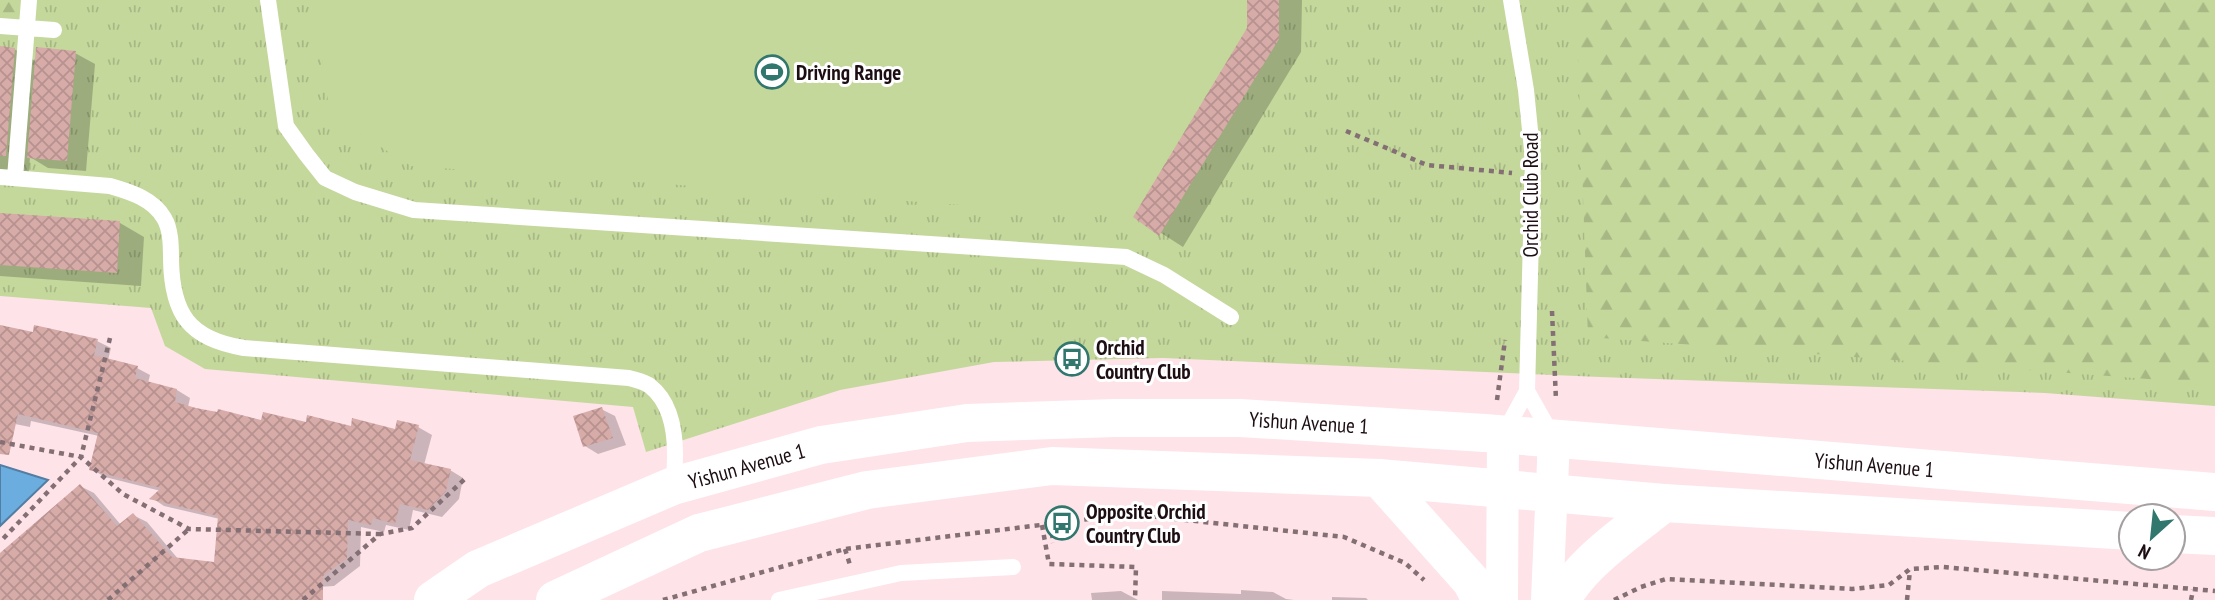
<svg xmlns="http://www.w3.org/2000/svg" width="2215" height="600" font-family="'PT Sans Narrow',sans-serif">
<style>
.grass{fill:url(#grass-tufts)}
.forest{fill:url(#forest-firs)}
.pitch{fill:#c4d89c}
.water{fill:#6baddf;stroke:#537da2;stroke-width:2}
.shadow{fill:#0003}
.building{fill:url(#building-cross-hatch)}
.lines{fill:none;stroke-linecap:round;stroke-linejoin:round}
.path{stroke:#836f74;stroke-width:4.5;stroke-dasharray:5 5;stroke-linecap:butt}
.lane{stroke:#fff;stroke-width:16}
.street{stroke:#fff;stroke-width:32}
.primary{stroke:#fff;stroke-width:38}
.labels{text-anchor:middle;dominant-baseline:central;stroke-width:6;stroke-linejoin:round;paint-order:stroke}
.poi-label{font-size:21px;font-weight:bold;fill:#1c0e12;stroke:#fff;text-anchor:start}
.street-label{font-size:21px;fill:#1c0e12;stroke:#fff}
</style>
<defs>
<pattern id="grass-tufts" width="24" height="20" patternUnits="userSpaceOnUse" patternTransform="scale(1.75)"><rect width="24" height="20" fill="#c4d89c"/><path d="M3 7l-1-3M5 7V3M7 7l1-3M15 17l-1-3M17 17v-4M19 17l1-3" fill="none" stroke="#a8b885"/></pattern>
<pattern id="forest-firs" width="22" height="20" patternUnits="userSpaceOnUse" patternTransform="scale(1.75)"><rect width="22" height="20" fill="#c4d89c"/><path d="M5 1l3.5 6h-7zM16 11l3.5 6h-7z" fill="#a8b885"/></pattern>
<pattern id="building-cross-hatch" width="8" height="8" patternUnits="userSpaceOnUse" patternTransform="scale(1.75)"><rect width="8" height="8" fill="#d6aba8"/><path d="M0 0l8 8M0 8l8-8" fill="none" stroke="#b79290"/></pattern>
</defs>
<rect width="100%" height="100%" fill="#fee3e9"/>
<path class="grass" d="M 0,0 L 2215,0 L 2215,406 L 2045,393 L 1600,377 L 1163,358 L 994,362 L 840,390 L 646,452 L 633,407 L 205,369 L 165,346 L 151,308 L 0,296 Z"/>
<path class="forest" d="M 0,0 L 24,0 L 15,27 L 0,25 Z
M 1576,0 L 2215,0 L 2215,384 L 1588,337 Z"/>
<path class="pitch" d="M 314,0 L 1247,0 L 1247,28 L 1133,217 L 411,166 L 330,115 Z"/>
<path class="water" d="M 0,465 L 48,480 L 0,526 Z"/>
<path class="shadow" d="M 1249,0 L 1302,0 L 1301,52 L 1183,247 L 1136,217 L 1249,28 Z
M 0,48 L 14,49 L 37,62 L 75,53 L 95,64 L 86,171 L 48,168 L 30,157 L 28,180 L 0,177 Z
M 0,215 L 120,223 L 144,237 L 141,286 L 0,276 Z
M 0,326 L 34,334 L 97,341 L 111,348 L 108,360 L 137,368 L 150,375 L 148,383 L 177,390 L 190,398 L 188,407 L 263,422 L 396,431 L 418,427 L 432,435 L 424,465 L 450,470 L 463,478 L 459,499 L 442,517 L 413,510 L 409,530 L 386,525 L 384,532 L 361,527 L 360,566 L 334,586 L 317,587 L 280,600 L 0,600 L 0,555 L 80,486 L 94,493 L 121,525 L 133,515 L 147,522 L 179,560 L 216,564 L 220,519 L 164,506 L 152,498 L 161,491 L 105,477 L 91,469 L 99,436 L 31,421 L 30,427 L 0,421 Z
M 601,409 L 615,416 L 626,445 L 598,454 L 585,446 Z
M 1241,590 L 1273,592 L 1286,599 L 1294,600 L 1162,600 L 1162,591 L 1241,594 Z
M 1121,591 L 1138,600 L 1092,600 L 1091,593 Z
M 1332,597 L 1366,598 L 1368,600 L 1332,600 Z"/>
<path class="building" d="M 1247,0 L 1279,0 L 1279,39 L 1159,236 L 1133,217 L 1247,28 Z
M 0,46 L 15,48 L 6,156 L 0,156 Z
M 36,47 L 76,51 L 67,161 L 27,158 Z
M 0,213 L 120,221 L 117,273 L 0,265 Z
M 0,325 L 33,332 L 34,325 L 98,339 L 94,355 L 138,366 L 135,378 L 177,389 L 175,402 L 196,408 L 217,412 L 218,409 L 261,420 L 263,412 L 306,422 L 307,415 L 351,426 L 352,418 L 395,429 L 397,420 L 419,425 L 410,460 L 451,469 L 446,491 L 428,510 L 400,504 L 395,524 L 373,518 L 371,525 L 348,520 L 347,558 L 323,576 L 323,600 L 0,600 L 0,553 L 80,484 L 117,526 L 133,513 L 172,557 L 214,562 L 218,516 L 149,499 L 161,488 L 89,470 L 98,433 L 18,414 L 9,455 L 0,454 Z
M 602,407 L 613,438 L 583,447 L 573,416 Z"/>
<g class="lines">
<path class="path" d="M 1346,131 L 1427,165 L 1512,173
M 1552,311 L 1556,400
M 110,338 L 81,457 L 123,494 L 189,529 L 380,534
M 1497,400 L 1505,340
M 0,442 L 81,457 L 0,542
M 1051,523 L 1053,543
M 1042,525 L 1049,564 L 1136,567 L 1135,600
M 845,549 L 850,565
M 108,600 L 189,529
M 303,600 L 380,534 L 412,528 L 467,477
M 663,600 L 845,549 L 1130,514 L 1344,537 L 1405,563 L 1424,580
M 1614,600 L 1641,587 L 1666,579 L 1852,589 L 1889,585 L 1910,569 L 1943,567 L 2215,591
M 1907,600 L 1910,570
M 2191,600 L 2193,590"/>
<path class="lane" d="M 268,0 L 286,126 L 306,154 L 325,178 L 355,192 L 414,210 L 1126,257 L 1164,275 L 1231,317
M 0,26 L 54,30
M 0,177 L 110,186 C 131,192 153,199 164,218 C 171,229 171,247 171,260 C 172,314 189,339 244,348 L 629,378 C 635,380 644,381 650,386 C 678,408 677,454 673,486
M 15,178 L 29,0
M 1527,391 L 1553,437
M 1504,433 L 1527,391 L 1533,160 L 1526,90 L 1511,0
M 779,600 L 901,573 L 1013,567"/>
<path class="street" d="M 1502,600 L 1503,435
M 1547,600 L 1554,439"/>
<g class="primary">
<path d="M 1379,478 L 1471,581 L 1481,600"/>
<path d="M 2173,534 L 2215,536"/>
<path id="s1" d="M 433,600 L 478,569 L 673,486 L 821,445 L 967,423 L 1115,418 L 1240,418 L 1485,433 L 2215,492"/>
<path d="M 555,600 L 699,533 L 867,490 L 1052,466 L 1379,478 L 1664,503 L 2131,531"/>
<path d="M 1562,600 C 1579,564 1633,528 1664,503"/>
</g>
</g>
<defs>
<symbol id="stadium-ring" viewBox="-11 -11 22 22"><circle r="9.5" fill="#fff" stroke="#31776d" stroke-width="1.5"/><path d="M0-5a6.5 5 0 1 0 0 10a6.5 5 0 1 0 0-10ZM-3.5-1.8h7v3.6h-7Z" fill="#31776d"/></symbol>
<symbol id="bus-ring" viewBox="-11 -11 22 22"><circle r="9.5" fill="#fff" stroke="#31776d" stroke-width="1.5"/><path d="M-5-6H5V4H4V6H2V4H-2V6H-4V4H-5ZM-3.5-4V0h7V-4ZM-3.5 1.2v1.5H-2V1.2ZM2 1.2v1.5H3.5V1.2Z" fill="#31776d"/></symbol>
</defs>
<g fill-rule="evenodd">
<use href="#stadium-ring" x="753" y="53" width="38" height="38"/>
<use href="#bus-ring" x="1053" y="340" width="38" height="38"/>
<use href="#bus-ring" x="1043" y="504" width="38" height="38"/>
</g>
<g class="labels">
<g class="poi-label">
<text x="796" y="72">Driving Range</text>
<text x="1096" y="347">Orchid<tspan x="1096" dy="24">Country Club</tspan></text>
<text x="1086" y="511">Opposite Orchid<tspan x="1086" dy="24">Country Club</tspan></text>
</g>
<g class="street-label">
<text transform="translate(1530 195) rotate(-90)">Orchid Club Road</text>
<text stroke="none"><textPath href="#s1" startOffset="910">Yishun Avenue 1</textPath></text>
<text stroke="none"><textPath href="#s1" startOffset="1477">Yishun Avenue 1</textPath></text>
<text stroke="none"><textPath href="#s1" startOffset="343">Yishun Avenue 1</textPath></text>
</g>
</g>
<g transform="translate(2152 537) rotate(207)"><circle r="33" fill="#ffffff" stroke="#a49fa0" stroke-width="2"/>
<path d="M0-5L12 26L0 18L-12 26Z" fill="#31776d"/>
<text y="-10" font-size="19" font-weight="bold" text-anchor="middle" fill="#1c0e12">N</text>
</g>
</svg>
